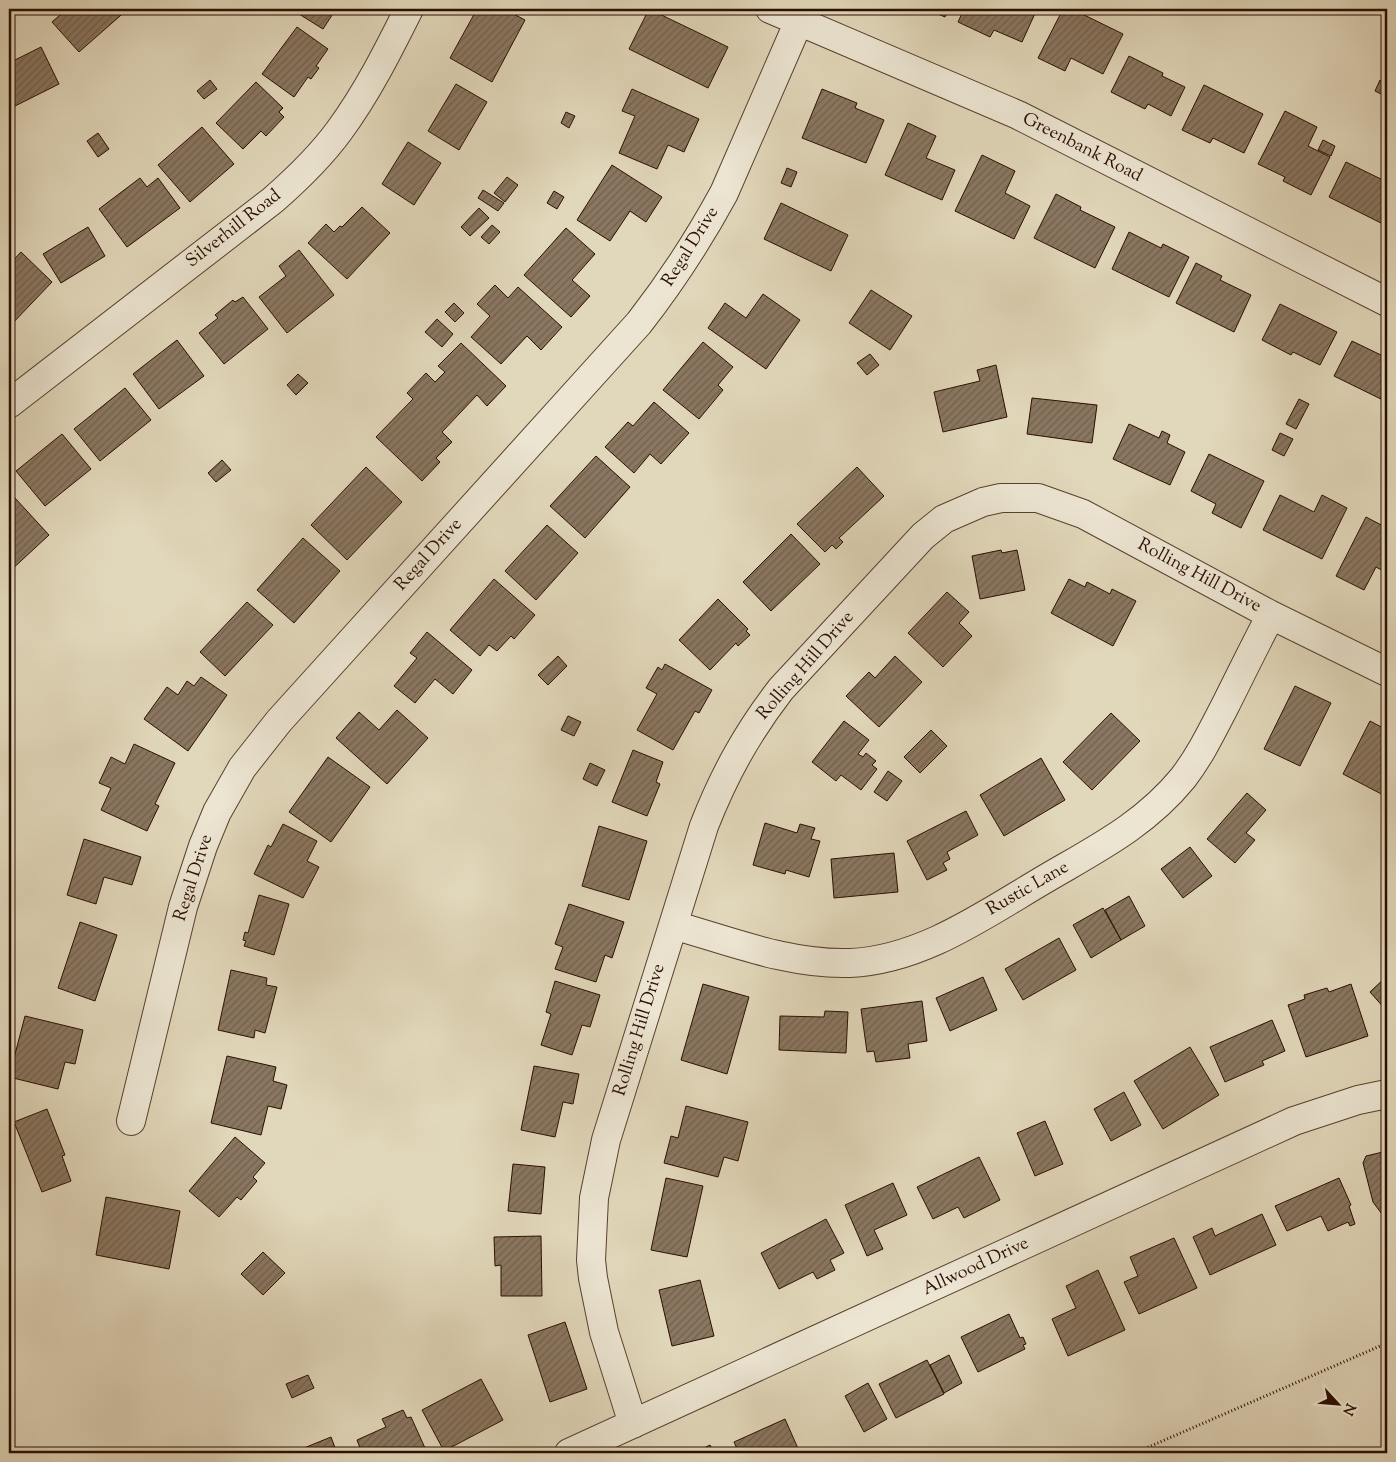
<svg xmlns="http://www.w3.org/2000/svg" width="1396" height="1462" font-family="'Sorts Mill Goudy',serif">
<style>
.building{fill:url(#building-hatch);stroke:#2b0e00}
.lines{fill:none;stroke-linecap:round;stroke-linejoin:round}
.minor-casing{stroke:#58402e;stroke-width:30}
.path{stroke:#2b0e00;stroke-width:3;stroke-dasharray:1 2.5;stroke-linecap:butt}
.minor{stroke:#ece5d2;stroke-width:28}
.labels{text-anchor:middle;dominant-baseline:central;stroke-width:4.5;stroke-linejoin:round;paint-order:stroke}
.street-label{font-size:18px;fill:#2b0e00;stroke:#ece5d2}
</style>
<defs>
<pattern id="building-hatch" width="6" height="6" patternUnits="userSpaceOnUse" patternTransform="scale(1.25)"><rect width="6" height="6" fill="#8a7761"/><path d="M-1 1l2-2M0 6l6-6M5 7l2-2" fill="none" stroke="#71604e"/></pattern>
</defs>
<rect width="100%" height="100%" fill="#e1d7ba"/>
<filter id="stains"><feTurbulence type="fractalNoise" baseFrequency=".004" numOctaves="4"/><feColorMatrix values="0 0 0 0 .2 0 0 0 0 .09 0 0 0 0 .02 0 0 0 .5 -.17"/></filter>
<radialGradient id="worn" r=".72"><stop offset=".6" stop-color="#630" stop-opacity="0"/><stop offset="1" stop-color="#630" stop-opacity=".3"/></radialGradient>
<path class="building" d="M 67,9 L 128,9 L 79,52 L 52,22 Z
M 291,9 L 336,9 L 323,29 Z
M 477,9 L 504,9 L 525,20 L 492,82 L 450,58 Z
M 649,9 L 728,47 L 708,88 L 629,49 Z
M 926,9 L 949,9 L 945,17 Z
M 964,9 L 1037,9 L 1022,42 L 994,30 L 990,37 L 958,22 Z
M 1063,9 L 1072,9 L 1123,34 L 1103,74 L 1071,58 L 1065,71 L 1038,58 Z
M 297,27 L 328,49 L 316,66 L 319,68 L 311,79 L 308,77 L 294,97 L 262,74 Z
M 41,47 L 59,84 L 9,109 L 9,63 Z
M 1129,56 L 1163,73 L 1162,76 L 1185,87 L 1171,116 L 1148,104 L 1145,109 L 1111,92 Z
M 210,80 L 217,89 L 204,99 L 197,91 Z
M 1380,80 L 1387,84 L 1387,91 L 1385,96 L 1375,91 Z
M 256,82 L 283,108 L 279,112 L 284,117 L 266,136 L 261,131 L 243,149 L 216,123 Z
M 456,84 L 487,102 L 459,150 L 428,131 Z
M 1204,85 L 1263,114 L 1244,153 L 1213,138 L 1210,143 L 1182,130 Z
M 632,89 L 699,119 L 684,152 L 668,145 L 657,169 L 619,153 L 635,116 L 622,111 Z
M 822,89 L 857,103 L 855,108 L 884,120 L 866,163 L 802,138 Z
M 1285,111 L 1317,127 L 1308,146 L 1330,157 L 1311,195 L 1283,181 L 1285,177 L 1258,164 Z
M 566,112 L 575,116 L 569,128 L 561,123 Z
M 908,123 L 936,136 L 926,158 L 955,170 L 942,200 L 885,175 Z
M 202,127 L 234,164 L 190,202 L 158,165 Z
M 98,133 L 109,149 L 98,157 L 87,141 Z
M 1323,140 L 1335,146 L 1331,156 L 1318,150 Z
M 408,142 L 441,163 L 414,205 L 382,184 Z
M 982,155 L 1015,171 L 1005,193 L 1030,206 L 1014,239 L 955,211 Z
M 1346,162 L 1387,182 L 1387,221 L 1385,225 L 1329,197 Z
M 612,165 L 662,197 L 646,222 L 630,211 L 610,241 L 577,220 Z
M 787,168 L 797,172 L 791,187 L 781,183 Z
M 507,177 L 518,185 L 505,202 L 494,193 Z
M 140,178 L 147,187 L 158,178 L 180,208 L 127,247 L 99,209 Z
M 483,190 L 504,203 L 498,211 L 478,198 Z
M 554,191 L 564,197 L 557,209 L 547,203 Z
M 1056,194 L 1081,207 L 1080,210 L 1115,227 L 1095,268 L 1034,238 Z
M 781,203 L 848,235 L 831,271 L 764,239 Z
M 362,207 L 390,233 L 347,279 L 308,243 L 326,224 L 334,232 L 340,226 L 342,227 Z
M 479,208 L 489,218 L 470,236 L 461,227 Z
M 492,225 L 500,232 L 489,244 L 481,237 Z
M 88,227 L 105,256 L 61,283 L 43,254 Z
M 566,228 L 595,254 L 572,280 L 590,296 L 571,317 L 524,275 Z
M 1129,232 L 1161,248 L 1163,244 L 1189,257 L 1169,297 L 1112,269 Z
M 299,250 L 334,295 L 287,333 L 259,297 L 286,276 L 279,266 Z
M 21,252 L 52,282 L 9,327 L 9,265 Z
M 1196,263 L 1222,276 L 1220,280 L 1251,295 L 1234,332 L 1176,303 Z
M 495,285 L 508,298 L 518,287 L 562,327 L 541,350 L 527,336 L 501,364 L 471,337 L 490,316 L 477,304 Z
M 871,290 L 912,316 L 890,350 L 849,323 Z
M 763,294 L 800,320 L 766,369 L 708,328 L 725,303 L 746,318 Z
M 243,297 L 268,329 L 224,364 L 199,333 L 218,318 L 215,315 L 233,300 L 235,302 Z
M 454,303 L 464,313 L 455,322 L 445,312 Z
M 1280,304 L 1337,332 L 1320,365 L 1293,352 L 1291,355 L 1262,340 Z
M 437,319 L 453,334 L 442,347 L 425,332 Z
M 177,340 L 204,376 L 159,409 L 133,374 Z
M 1352,341 L 1383,356 L 1381,360 L 1387,363 L 1387,402 L 1334,376 Z
M 703,342 L 733,367 L 718,385 L 723,390 L 699,419 L 663,390 Z
M 461,343 L 506,386 L 487,406 L 477,395 L 442,432 L 452,442 L 436,458 L 440,462 L 422,481 L 376,437 L 413,399 L 407,393 L 426,373 L 435,382 L 445,372 L 438,366 Z
M 870,354 L 879,365 L 867,375 L 857,363 Z
M 996,365 L 1007,417 L 943,432 L 934,392 L 980,381 L 977,370 Z
M 298,374 L 308,383 L 296,395 L 287,385 Z
M 125,388 L 151,420 L 100,461 L 74,429 Z
M 1032,398 L 1097,405 L 1092,443 L 1027,434 Z
M 1299,399 L 1309,404 L 1296,429 L 1286,424 Z
M 654,402 L 689,433 L 661,464 L 650,454 L 634,473 L 605,447 L 628,422 L 633,426 Z
M 1129,424 L 1159,438 L 1162,431 L 1170,435 L 1167,443 L 1185,452 L 1170,485 L 1113,459 Z
M 1280,433 L 1293,439 L 1284,456 L 1272,450 Z
M 62,434 L 91,469 L 45,506 L 16,471 Z
M 1209,454 L 1264,481 L 1241,528 L 1212,513 L 1216,504 L 1191,491 Z
M 596,456 L 630,487 L 585,538 L 550,506 Z
M 222,460 L 231,470 L 216,482 L 208,473 Z
M 366,467 L 402,502 L 347,560 L 311,525 Z
M 857,467 L 884,496 L 839,538 L 843,542 L 836,549 L 832,545 L 825,552 L 797,524 Z
M 1280,495 L 1314,512 L 1322,495 L 1347,508 L 1322,559 L 1263,530 Z
M 15,498 L 49,535 L 9,572 L 9,505 Z
M 1366,517 L 1387,528 L 1387,573 L 1376,567 L 1364,590 L 1336,576 Z
M 547,525 L 578,553 L 536,600 L 505,571 Z
M 791,534 L 820,564 L 771,611 L 743,582 Z
M 303,538 L 340,571 L 294,623 L 257,590 Z
M 1001,550 L 1002,553 L 1017,550 L 1025,590 L 980,599 L 972,556 Z
M 494,579 L 535,615 L 514,639 L 511,636 L 497,651 L 489,645 L 480,656 L 450,630 Z
M 1069,579 L 1085,587 L 1087,582 L 1110,594 L 1112,589 L 1136,601 L 1113,646 L 1051,613 Z
M 947,592 L 969,612 L 959,623 L 972,636 L 943,667 L 908,633 Z
M 718,599 L 748,629 L 746,631 L 750,635 L 738,646 L 736,643 L 710,670 L 679,640 Z
M 247,602 L 273,625 L 225,676 L 200,652 Z
M 427,632 L 472,670 L 453,694 L 435,679 L 415,703 L 394,686 L 417,658 L 410,653 Z
M 558,656 L 567,666 L 548,685 L 538,675 Z
M 895,656 L 922,682 L 879,727 L 846,696 L 869,672 L 875,678 Z
M 665,664 L 712,690 L 699,713 L 695,711 L 673,750 L 637,730 L 657,694 L 646,688 L 658,667 L 662,670 Z
M 201,677 L 227,695 L 188,751 L 144,719 L 167,687 L 178,695 L 187,681 L 194,686 Z
M 1295,686 L 1331,703 L 1300,766 L 1264,749 Z
M 397,710 L 428,738 L 387,784 L 336,738 L 359,712 L 379,730 Z
M 1111,713 L 1140,741 L 1092,790 L 1063,762 Z
M 568,716 L 581,722 L 574,736 L 561,730 Z
M 844,721 L 869,740 L 858,754 L 863,757 L 866,753 L 876,761 L 872,765 L 877,769 L 861,790 L 841,775 L 836,781 L 812,762 Z
M 1370,721 L 1387,730 L 1387,738 L 1384,743 L 1387,744 L 1387,797 L 1343,774 Z
M 931,730 L 947,746 L 920,773 L 904,757 Z
M 134,744 L 175,763 L 155,804 L 159,806 L 147,831 L 101,810 L 111,788 L 99,783 L 111,757 L 125,764 Z
M 633,750 L 663,762 L 656,782 L 660,784 L 647,816 L 612,802 Z
M 328,757 L 370,787 L 331,842 L 289,812 Z
M 1041,758 L 1065,800 L 1004,836 L 980,795 Z
M 590,763 L 605,770 L 597,786 L 583,779 Z
M 888,771 L 902,781 L 887,801 L 874,792 Z
M 1247,793 L 1266,810 L 1246,833 L 1255,840 L 1235,863 L 1207,839 Z
M 966,811 L 978,835 L 947,852 L 950,859 L 943,863 L 947,870 L 927,880 L 907,841 Z
M 765,823 L 797,833 L 800,824 L 815,828 L 811,839 L 820,841 L 809,877 L 786,870 L 785,874 L 753,865 Z
M 283,824 L 317,841 L 307,861 L 319,867 L 303,898 L 254,874 L 268,845 L 271,847 Z
M 599,826 L 647,841 L 629,900 L 582,886 Z
M 84,839 L 141,857 L 132,885 L 104,877 L 96,904 L 67,895 Z
M 1190,847 L 1212,876 L 1183,898 L 1161,869 Z
M 894,853 L 898,892 L 834,898 L 831,859 Z
M 259,895 L 289,904 L 274,955 L 244,946 L 246,941 L 243,940 L 245,932 L 248,933 Z
M 1129,896 L 1145,926 L 1121,940 L 1105,910 Z
M 569,904 L 624,922 L 612,958 L 605,955 L 596,982 L 555,969 L 563,947 L 555,944 Z
M 1103,908 L 1121,940 L 1091,958 L 1073,925 Z
M 80,922 L 117,935 L 95,1001 L 58,988 Z
M 1059,938 L 1076,970 L 1023,1000 L 1005,969 Z
M 231,970 L 267,978 L 266,985 L 277,987 L 265,1033 L 255,1030 L 254,1038 L 218,1030 Z
M 1387,976 L 1387,1008 L 1386,1010 L 1370,992 Z
M 983,977 L 997,1010 L 950,1031 L 936,998 Z
M 555,981 L 600,995 L 590,1027 L 582,1025 L 572,1055 L 541,1045 L 551,1014 L 546,1012 Z
M 703,984 L 749,997 L 727,1074 L 681,1060 Z
M 1351,984 L 1368,1036 L 1306,1057 L 1288,1005 L 1305,999 L 1304,995 L 1327,988 L 1329,992 Z
M 922,1001 L 927,1041 L 908,1044 L 910,1058 L 876,1062 L 874,1051 L 867,1052 L 861,1009 Z
M 825,1011 L 848,1012 L 846,1053 L 779,1050 L 780,1016 L 824,1017 Z
M 25,1016 L 83,1030 L 75,1064 L 65,1062 L 58,1089 L 9,1077 Z
M 1272,1020 L 1285,1051 L 1262,1061 L 1264,1065 L 1225,1082 L 1210,1047 Z
M 1190,1047 L 1219,1095 L 1163,1129 L 1134,1081 Z
M 227,1056 L 276,1067 L 273,1081 L 287,1085 L 281,1109 L 268,1106 L 261,1135 L 211,1123 Z
M 534,1066 L 579,1074 L 573,1104 L 563,1102 L 555,1137 L 521,1130 Z
M 1124,1092 L 1141,1125 L 1111,1141 L 1094,1109 Z
M 686,1106 L 748,1122 L 738,1161 L 724,1157 L 718,1177 L 664,1163 L 671,1136 L 678,1138 Z
M 47,1109 L 65,1155 L 62,1156 L 71,1181 L 42,1192 L 14,1122 Z
M 1045,1121 L 1063,1164 L 1035,1176 L 1017,1133 Z
M 235,1137 L 265,1163 L 253,1177 L 257,1181 L 241,1200 L 237,1197 L 219,1217 L 189,1191 Z
M 1387,1151 L 1387,1221 L 1373,1202 L 1363,1163 L 1366,1156 Z
M 979,1157 L 1000,1200 L 964,1218 L 958,1207 L 933,1219 L 917,1187 Z
M 513,1164 L 545,1167 L 541,1214 L 508,1211 Z
M 666,1178 L 703,1186 L 687,1257 L 651,1250 Z
M 1339,1178 L 1351,1205 L 1349,1206 L 1355,1224 L 1350,1226 L 1348,1222 L 1328,1231 L 1321,1216 L 1287,1231 L 1275,1206 Z
M 893,1183 L 907,1215 L 874,1230 L 883,1249 L 867,1256 L 845,1205 Z
M 106,1197 L 180,1211 L 169,1269 L 96,1255 Z
M 1262,1214 L 1276,1245 L 1210,1275 L 1193,1237 L 1212,1228 L 1215,1236 Z
M 826,1219 L 844,1253 L 830,1260 L 835,1270 L 817,1279 L 813,1272 L 779,1289 L 761,1253 Z
M 541,1236 L 542,1296 L 501,1296 L 501,1265 L 495,1266 L 494,1237 Z
M 1174,1238 L 1197,1288 L 1139,1314 L 1124,1282 L 1138,1276 L 1130,1257 Z
M 263,1252 L 285,1273 L 263,1295 L 241,1274 Z
M 1098,1270 L 1125,1330 L 1068,1356 L 1052,1319 L 1076,1308 L 1066,1286 Z
M 700,1280 L 714,1336 L 672,1346 L 659,1290 Z
M 1009,1314 L 1020,1338 L 1023,1337 L 1026,1344 L 1023,1345 L 1025,1349 L 978,1372 L 961,1337 Z
M 565,1322 L 587,1389 L 550,1402 L 528,1335 Z
M 949,1355 L 962,1383 L 944,1393 L 930,1365 Z
M 927,1360 L 944,1394 L 896,1418 L 879,1384 Z
M 308,1375 L 314,1388 L 292,1398 L 286,1384 Z
M 481,1379 L 503,1420 L 444,1451 L 422,1410 Z
M 868,1383 L 887,1419 L 864,1432 L 845,1396 Z
M 403,1410 L 407,1418 L 411,1417 L 425,1448 L 415,1453 L 362,1453 L 357,1440 L 386,1427 L 382,1419 Z
M 785,1419 L 800,1453 L 739,1453 L 734,1442 Z
M 331,1437 L 337,1453 L 306,1453 L 304,1448 Z
M 710,1445 L 714,1453 L 694,1453 Z"/>
<g class="lines">
<defs>
<path id="minor" d="M 770,9 L 1018,115 L 1387,302
M 9,404 L 273,200 C 297,179 320,157 339,131 C 367,93 388,51 409,9
M 673,925 C 730,941 789,965 850,963 C 920,960 981,917 1040,882 C 1092,851 1143,827 1183,778 C 1200,756 1212,731 1225,706 C 1240,676 1255,645 1271,615
M 131,1121 L 183,907 L 203,846 L 217,812 L 242,768 L 279,721 L 639,323 C 671,282 699,239 724,193 L 799,21
M 633,1424 L 604,1332 L 593,1278 L 591,1260 L 594,1198 L 606,1140 L 704,826 C 724,775 747,733 781,689 L 923,536 L 944,519 L 983,502 L 1001,498 L 1038,498 L 1083,514 L 1271,615 L 1387,672
M 569,1453 L 1294,1121 L 1358,1100 L 1387,1094"/>
</defs>
<use href="#minor" class="minor-casing"/>
<path class="path" d="M 1135,1453 L 1387,1343"/>
<use href="#minor" class="minor"/>
</g>
<g class="labels">
<g class="street-label">
<text transform="translate(1082 148) rotate(27)">Greenbank Road</text>
<text transform="translate(234 229) rotate(-38)">Silverhill Road</text>
<text transform="translate(691 247) rotate(-58)">Regal Drive</text>
<text transform="translate(429 555) rotate(-48)">Regal Drive</text>
<text transform="translate(1199 576) rotate(28)">Rolling Hill Drive</text>
<text transform="translate(806 666) rotate(-49)">Rolling Hill Drive</text>
<text transform="translate(194 878) rotate(-72)">Regal Drive</text>
<text transform="translate(1028 889) rotate(-30)">Rustic Lane</text>
<text transform="translate(640 1030) rotate(-73)">Rolling Hill Drive</text>
<text transform="translate(976 1267) rotate(-25)">Allwood Drive</text>
</g>
</g>
<rect width="1396" height="1462" fill="none" stroke="#e1d7ba" stroke-width="30"/>
<rect x="10" y="10" width="1376" height="1442" fill="none" stroke="#2b0e00" stroke-width="2.5"/>
<rect x="15" y="15" width="1366" height="1432" fill="none" stroke="#2b0e00"/>
<g transform="translate(1338 1404) rotate(116)" stroke="#ece5d2" stroke-width="4" paint-order="stroke">
<path d="M0-4L9 19L0 12L-9 19Z" fill="#2b0e00"/>
<text y="-8" font-size="14" font-weight="bold" text-anchor="middle" fill="#2b0e00">N</text>
</g>
<rect width="100%" height="100%" filter="url(#stains)"/>
<rect width="100%" height="100%" fill="url(#worn)"/>
</svg>
